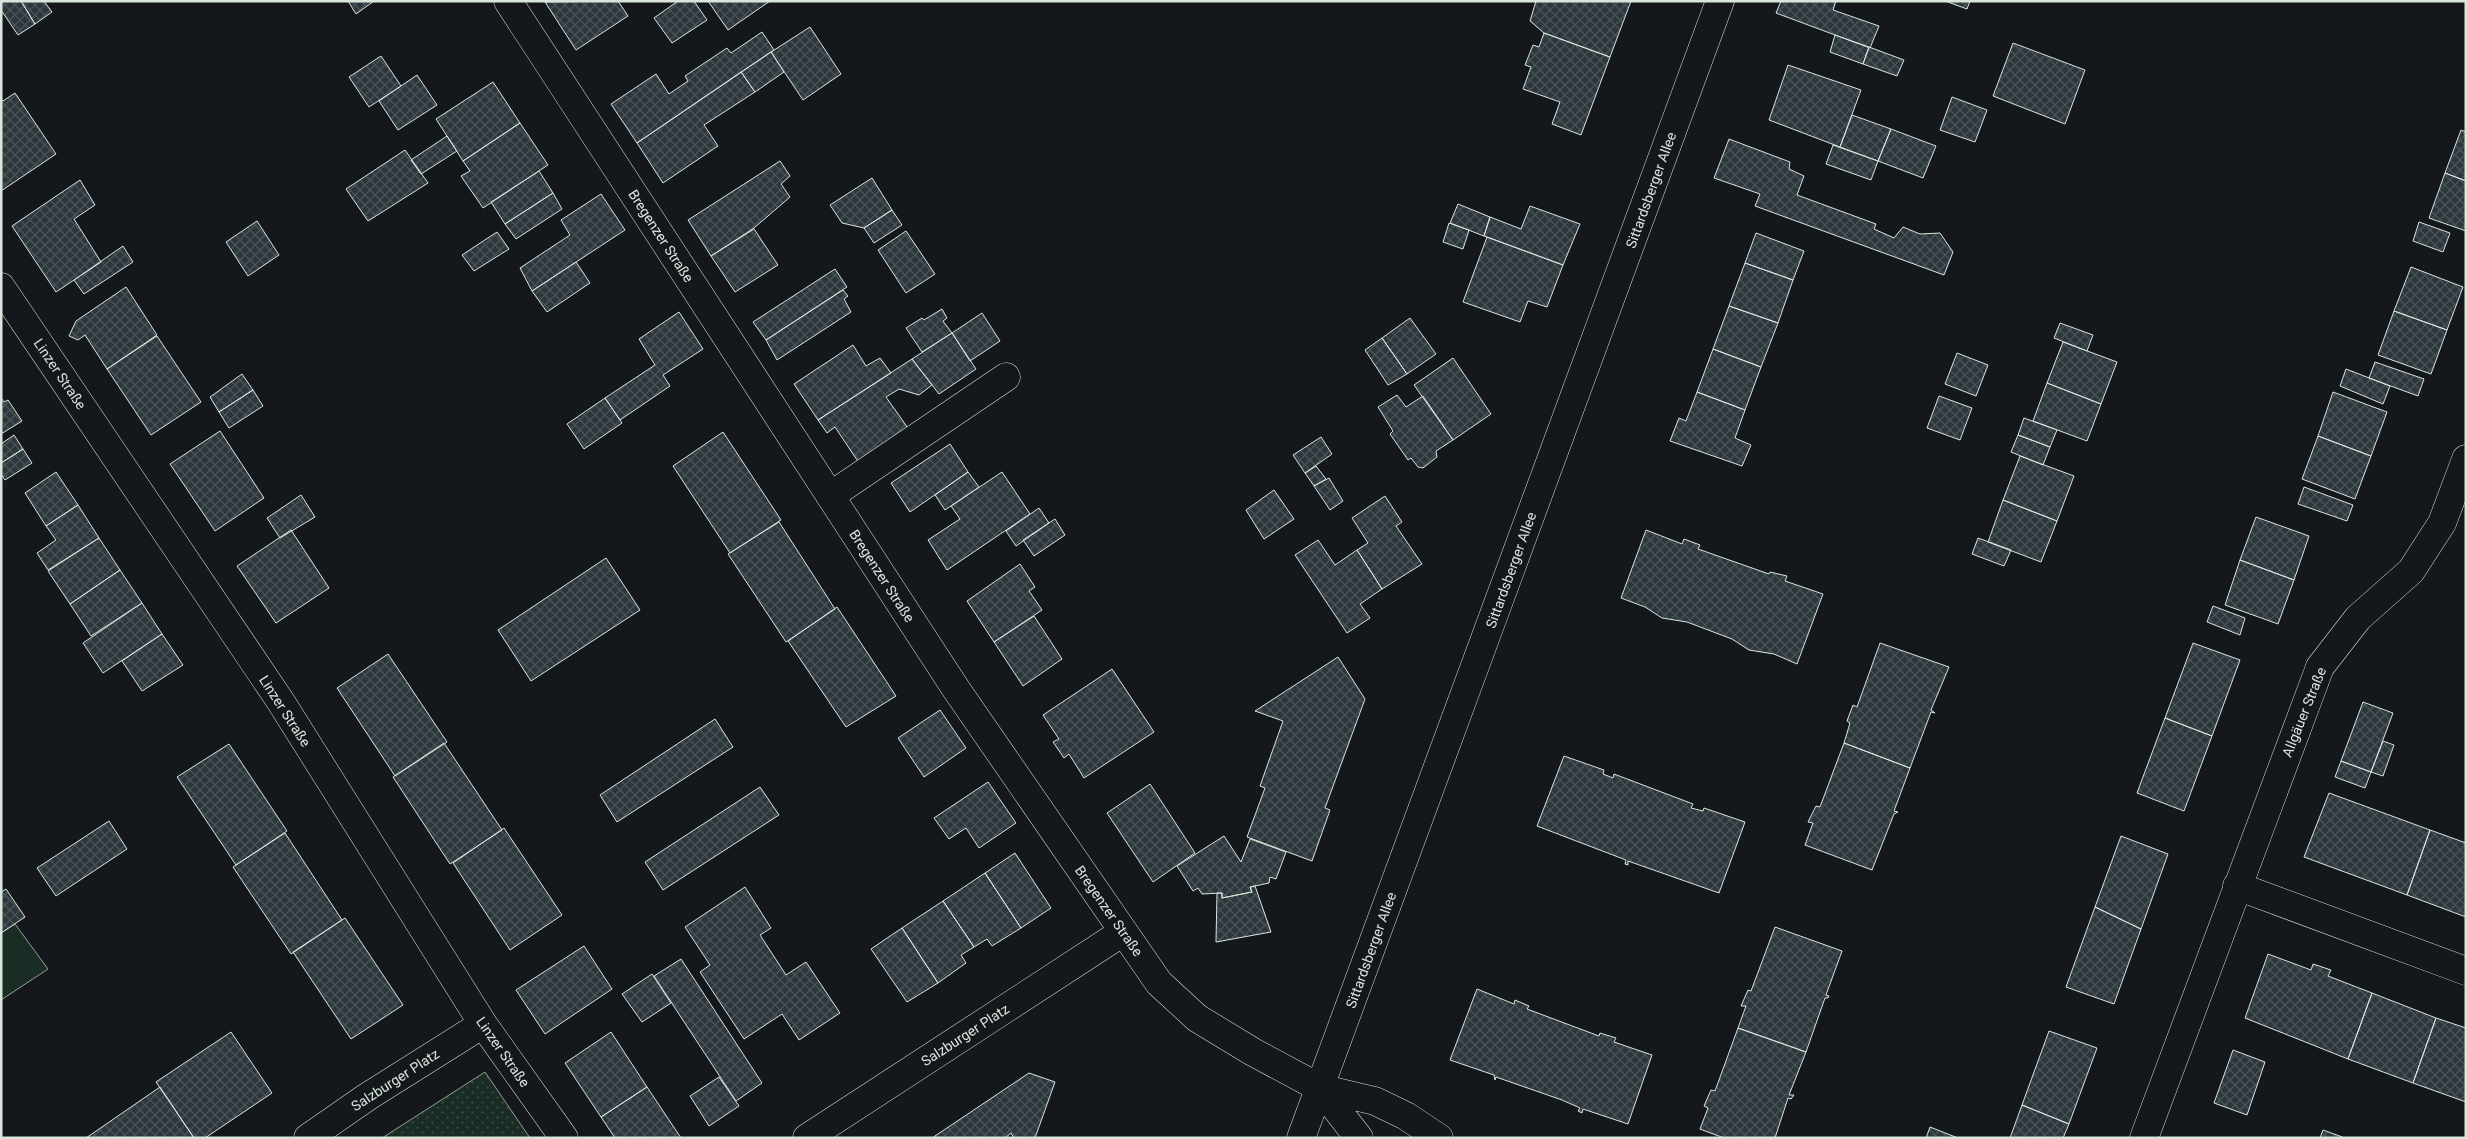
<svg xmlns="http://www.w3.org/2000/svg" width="2467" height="1139" font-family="Roboto,sans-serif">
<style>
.grass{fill:#1a2d24;stroke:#939e99}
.park{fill:url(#park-dots);stroke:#939e99}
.building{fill:url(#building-cross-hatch);stroke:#d8e6dc}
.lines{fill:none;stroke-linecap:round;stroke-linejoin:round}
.minor-casing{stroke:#d8e6dc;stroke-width:29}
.secondary-casing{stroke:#d8e6dc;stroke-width:29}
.minor{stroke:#14181c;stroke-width:28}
.secondary{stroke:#14181c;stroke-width:28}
.labels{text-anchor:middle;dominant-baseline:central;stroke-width:4;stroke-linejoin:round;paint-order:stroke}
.street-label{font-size:14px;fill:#d8e6dc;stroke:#14181c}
</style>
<defs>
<pattern id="park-dots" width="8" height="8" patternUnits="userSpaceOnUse" patternTransform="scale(1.25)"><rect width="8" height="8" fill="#1a2d24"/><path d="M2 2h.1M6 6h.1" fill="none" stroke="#3b4b43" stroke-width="1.8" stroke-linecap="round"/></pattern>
<pattern id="building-cross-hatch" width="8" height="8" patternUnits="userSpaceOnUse" patternTransform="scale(1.25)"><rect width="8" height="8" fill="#2c363c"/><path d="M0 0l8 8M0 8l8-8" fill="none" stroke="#4a5358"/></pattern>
</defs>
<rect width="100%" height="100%" fill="#14181c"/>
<path class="grass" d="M 15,924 L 48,969 L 1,1000 L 1,933 Z"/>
<path class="park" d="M 485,1072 L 530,1138 L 382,1138 Z"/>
<path class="building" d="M 1,1 L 21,1 L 35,24 L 18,35 L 1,10 Z
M 21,1 L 44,1 L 52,12 L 35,24 Z
M 348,1 L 374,1 L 356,14 Z
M 618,1 L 628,16 L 576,50 L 545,2 Z
M 678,1 L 694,1 L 707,20 L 672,43 L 654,18 Z
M 708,1 L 770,1 L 728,30 Z
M 1536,1 L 1631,1 L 1610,57 L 1544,33 L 1530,21 Z
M 1781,1 L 1836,1 L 1833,10 L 1879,26 L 1870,48 L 1776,13 Z
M 1945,1 L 1970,1 L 1967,9 Z
M 810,27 L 841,74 L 803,100 L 771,52 Z
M 762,32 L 774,50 L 637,143 L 611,104 L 656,74 L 669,94 L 688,81 L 685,76 L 727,48 L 731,53 Z
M 1544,33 L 1610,57 L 1581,135 L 1552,124 L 1560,102 L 1523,89 L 1531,67 L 1525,65 L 1533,45 L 1539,47 Z
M 1835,35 L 1869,47 L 1863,64 L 1830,52 Z
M 2013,43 L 2085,70 L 2065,124 L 1993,96 Z
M 1869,47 L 1904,60 L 1897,76 L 1863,64 Z
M 771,52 L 784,72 L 755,92 L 741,72 Z
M 381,56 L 401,86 L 369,107 L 349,77 Z
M 1788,65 L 1861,90 L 1840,147 L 1769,120 Z
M 741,72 L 755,92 L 704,125 L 718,146 L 663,183 L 637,143 Z
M 417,75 L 437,105 L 398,130 L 379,101 Z
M 493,82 L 520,123 L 463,161 L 436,119 Z
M 15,93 L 56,154 L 1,191 L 1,99 L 3,101 Z
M 1952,97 L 1987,110 L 1975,142 L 1940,130 Z
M 1852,115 L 1891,129 L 1878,161 L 1840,147 Z
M 520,123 L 548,165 L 483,208 L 461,176 L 470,171 L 463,161 Z
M 1891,129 L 1936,146 L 1923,178 L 1878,161 Z
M 2461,130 L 2466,132 L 2466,181 L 2445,173 Z
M 447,136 L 457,151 L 421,174 L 411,160 Z
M 1729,139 L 1790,162 L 1789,169 L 1804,176 L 1797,195 L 1876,224 L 1874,229 L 1894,238 L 1903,227 L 1920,234 L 1940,233 L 1953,252 L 1944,275 L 1755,206 L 1760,194 L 1714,178 Z
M 1833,145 L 1878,161 L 1871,180 L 1826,164 Z
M 405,150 L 428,183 L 368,221 L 346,189 Z
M 780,161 L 790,176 L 781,184 L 790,197 L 754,228 L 711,256 L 688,220 Z
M 539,171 L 553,193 L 505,224 L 491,202 Z
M 2445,173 L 2466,181 L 2466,231 L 2429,218 Z
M 872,178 L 892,210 L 864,228 L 842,223 L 830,205 Z
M 80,180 L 95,205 L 74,219 L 101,262 L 56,292 L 12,226 Z
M 553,193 L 562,209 L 516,239 L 505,224 Z
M 601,194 L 625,230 L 532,291 L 520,268 L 570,235 L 561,220 Z
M 1458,204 L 1490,217 L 1484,236 L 1450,223 Z
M 1530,206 L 1580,224 L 1563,265 L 1484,236 L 1490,217 L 1521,229 Z
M 892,210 L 902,225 L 874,243 L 864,228 Z
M 257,221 L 279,255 L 248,276 L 226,242 Z
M 2419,222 L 2450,233 L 2443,252 L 2413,241 Z
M 1449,223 L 1469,230 L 1463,249 L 1443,242 Z
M 754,229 L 778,265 L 735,292 L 711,256 Z
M 906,231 L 935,274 L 906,293 L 878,250 Z
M 497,232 L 509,249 L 474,271 L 462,255 Z
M 1756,233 L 1804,251 L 1793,280 L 1745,263 Z
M 1487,237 L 1563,265 L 1547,307 L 1528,301 L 1520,322 L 1463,302 Z
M 123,246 L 133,262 L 84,294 L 74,280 Z
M 576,262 L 590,283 L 547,312 L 532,291 Z
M 1745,263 L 1793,280 L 1778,323 L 1729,306 Z
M 2411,267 L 2463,287 L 2447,330 L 2394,311 Z
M 835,269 L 847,287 L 766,340 L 753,322 Z
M 126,287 L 157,335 L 107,369 L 85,335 L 78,340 L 69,336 L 76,321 Z
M 843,290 L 848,296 L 844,299 L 851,312 L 777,360 L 766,340 Z
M 1729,306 L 1778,323 L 1761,367 L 1713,349 Z
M 942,309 L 947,318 L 943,321 L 952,333 L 922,352 L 906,328 L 922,318 L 924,320 Z
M 2394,311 L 2447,330 L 2431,374 L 2378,355 Z
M 679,312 L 703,349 L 663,375 L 670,386 L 620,420 L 605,398 L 655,365 L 639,339 Z
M 982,313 L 1000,341 L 970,361 L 952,333 Z
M 1410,318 L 1436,354 L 1407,374 L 1382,338 Z
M 2060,323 L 2093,335 L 2087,351 L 2054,338 Z
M 952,333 L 976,369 L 939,394 L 912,359 Z
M 157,336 L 201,402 L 151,435 L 107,369 Z
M 1382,338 L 1407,374 L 1388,385 L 1365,350 Z
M 2063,342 L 2117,362 L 2101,404 L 2047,383 Z
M 853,345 L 866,366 L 880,358 L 891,373 L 818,420 L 794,384 Z
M 1713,349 L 1761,367 L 1745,410 L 1697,392 Z
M 1957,353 L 1988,365 L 1976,396 L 1945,384 Z
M 1453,358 L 1491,414 L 1453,440 L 1414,385 Z
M 912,359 L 932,385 L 919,395 L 899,389 L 886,397 L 910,431 L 859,463 L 835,427 L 827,433 L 818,420 Z
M 2375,362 L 2424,379 L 2418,396 L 2369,378 Z
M 2346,369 L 2390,386 L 2383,404 L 2340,386 Z
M 242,374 L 253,390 L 219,412 L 210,397 Z
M 2047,383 L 2101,404 L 2087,441 L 2033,421 Z
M 253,390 L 263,406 L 229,428 L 219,412 Z
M 1697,392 L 1745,410 L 1735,438 L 1751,445 L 1742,466 L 1670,441 L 1679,418 L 1686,421 Z
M 2333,392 L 2387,412 L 2371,456 L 2318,436 Z
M 1397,395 L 1406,407 L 1423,396 L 1453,440 L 1436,451 L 1437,457 L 1423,468 L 1418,467 L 1411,458 L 1408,460 L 1390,434 L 1393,431 L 1378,407 Z
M 1939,396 L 1972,408 L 1960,440 L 1927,428 Z
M 1,398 L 4,402 L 8,400 L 22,421 L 1,434 Z
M 605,398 L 622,423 L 584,449 L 567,424 Z
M 2024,418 L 2057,430 L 2050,447 L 2018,435 Z
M 220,431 L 264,498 L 215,531 L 170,464 Z
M 723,432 L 781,520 L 730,553 L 673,466 Z
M 14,435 L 23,449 L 1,463 L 1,444 Z
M 2018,435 L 2050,447 L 2043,465 L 2011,452 Z
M 2318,436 L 2371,456 L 2355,499 L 2302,479 Z
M 1321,437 L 1332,454 L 1305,473 L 1293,455 Z
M 950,444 L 968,472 L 910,512 L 891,483 Z
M 23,449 L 32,463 L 5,480 L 1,474 L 1,463 Z
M 2020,456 L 2074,476 L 2057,521 L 2003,500 Z
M 1316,466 L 1326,479 L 1314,486 L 1305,473 Z
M 56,472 L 78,505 L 46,526 L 25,493 Z
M 968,472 L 979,487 L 945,510 L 935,495 Z
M 1002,472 L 1030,514 L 947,570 L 928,540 L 960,519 L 951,506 Z
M 1329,478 L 1343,501 L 1330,510 L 1314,486 Z
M 2304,487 L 2353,505 L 2347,521 L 2298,504 Z
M 1274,490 L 1294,519 L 1264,539 L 1246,510 Z
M 301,495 L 315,517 L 280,538 L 267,518 Z
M 1385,496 L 1402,522 L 1396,526 L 1422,564 L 1382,589 L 1357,550 L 1368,543 L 1352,518 Z
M 2003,500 L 2057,521 L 2041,562 L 1988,542 Z
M 78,505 L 99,538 L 48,570 L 37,553 L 56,540 L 46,526 Z
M 1039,508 L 1049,523 L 1016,546 L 1006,531 Z
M 2256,517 L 2309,536 L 2294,580 L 2240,560 Z
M 1055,519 L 1065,535 L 1034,556 L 1023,540 Z
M 779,522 L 835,609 L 786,642 L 728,554 Z
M 291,530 L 329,588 L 276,623 L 237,566 Z
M 1646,530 L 1682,544 L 1684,539 L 1700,545 L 1698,549 L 1769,574 L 1770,572 L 1787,576 L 1785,581 L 1823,594 L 1797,664 L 1774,654 L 1749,650 L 1732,639 L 1687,622 L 1662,618 L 1645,607 L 1621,598 Z
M 99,538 L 120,570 L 70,604 L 48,571 Z
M 1978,538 L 2011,550 L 2004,566 L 1972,554 Z
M 1318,540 L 1335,565 L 1357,550 L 1382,589 L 1360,604 L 1370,618 L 1347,633 L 1295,555 Z
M 606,558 L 640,610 L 531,681 L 498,630 Z
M 2240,560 L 2294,580 L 2278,624 L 2225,605 Z
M 1020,564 L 1035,587 L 1029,591 L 1042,610 L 994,642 L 967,601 Z
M 120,570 L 142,603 L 91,636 L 70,604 Z
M 142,603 L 162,634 L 103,673 L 83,643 Z
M 2213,606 L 2245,618 L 2240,635 L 2207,622 Z
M 837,607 L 896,696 L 846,727 L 788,641 Z
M 1034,616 L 1062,659 L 1023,686 L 994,642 Z
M 162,634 L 183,665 L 142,691 L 122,661 Z
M 1880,643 L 1949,667 L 1931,710 L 1935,713 L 1931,712 L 1910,768 L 1844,743 L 1850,723 L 1847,721 L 1853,705 L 1857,707 Z
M 2193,643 L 2240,660 L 2212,736 L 2165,718 Z
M 388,654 L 447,742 L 395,776 L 337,688 Z
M 1338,657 L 1365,699 L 1325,808 L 1330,810 L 1312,861 L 1247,837 L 1265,788 L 1260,786 L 1283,721 L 1255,711 Z
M 1112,669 L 1154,732 L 1084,778 L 1069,754 L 1064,758 L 1053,742 L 1059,739 L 1043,715 Z
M 2363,702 L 2393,713 L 2371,772 L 2341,761 Z
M 940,710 L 966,748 L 924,777 L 898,738 Z
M 2165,718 L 2212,736 L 2184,811 L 2137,793 Z
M 715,719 L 733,747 L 617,822 L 600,795 Z
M 2383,741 L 2394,745 L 2383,776 L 2371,772 Z
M 444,743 L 502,830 L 450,864 L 393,777 Z
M 1844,743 L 1910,768 L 1894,811 L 1898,812 L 1894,814 L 1872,870 L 1805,845 L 1813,823 L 1808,822 L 1816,806 L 1820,807 Z
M 229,744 L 287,831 L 236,865 L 177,777 Z
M 1564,756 L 1604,770 L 1603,774 L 1613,778 L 1614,774 L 1693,804 L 1691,808 L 1703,811 L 1704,808 L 1745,822 L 1719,893 L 1628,861 L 1628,865 L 1625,864 L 1626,860 L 1537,826 Z
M 2341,761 L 2371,772 L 2365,788 L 2335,777 Z
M 988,782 L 1016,823 L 979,848 L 966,828 L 949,839 L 934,818 Z
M 1150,784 L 1195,853 L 1153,882 L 1107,813 Z
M 760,787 L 779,815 L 663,890 L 645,862 Z
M 2329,793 L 2430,830 L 2407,895 L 2304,857 Z
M 109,821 L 127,849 L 56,896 L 37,868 Z
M 504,828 L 562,915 L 510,950 L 453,863 Z
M 2430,830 L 2466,843 L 2466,917 L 2407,895 Z
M 285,833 L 342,920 L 291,954 L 233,867 Z
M 1224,836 L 1241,862 L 1250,839 L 1286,852 L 1276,879 L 1270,877 L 1269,883 L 1250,887 L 1252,892 L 1222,898 L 1222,893 L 1202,894 L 1198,888 L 1193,891 L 1177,866 Z
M 2121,836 L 2168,854 L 2141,929 L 2095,907 Z
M 1015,853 L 1051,908 L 1021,928 L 985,873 Z
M 985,873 L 1021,928 L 992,946 L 987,939 L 974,947 L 943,901 Z
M 1255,886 L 1271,932 L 1216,942 L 1217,893 L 1222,893 L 1222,898 L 1252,892 L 1250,887 Z
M 745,887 L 771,928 L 760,935 L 786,975 L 806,962 L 840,1013 L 799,1040 L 782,1014 L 744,1039 L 700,972 L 710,965 L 685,927 Z
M 6,889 L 25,917 L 1,933 L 1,892 Z
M 943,901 L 974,947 L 961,955 L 966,963 L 938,983 L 902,928 Z
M 2095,907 L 2141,929 L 2114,1004 L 2066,987 Z
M 345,918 L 403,1005 L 351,1039 L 293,952 Z
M 1775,927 L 1842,951 L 1826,995 L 1829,996 L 1828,998 L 1825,998 L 1806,1052 L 1738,1028 L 1746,1006 L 1741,1006 L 1748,990 L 1751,991 Z
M 902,928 L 938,983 L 907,1002 L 871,949 Z
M 584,946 L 612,989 L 545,1034 L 516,990 Z
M 2268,954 L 2311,970 L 2313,964 L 2331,970 L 2328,976 L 2372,993 L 2348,1059 L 2245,1018 Z
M 681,959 L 762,1083 L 736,1101 L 654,976 Z
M 652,974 L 671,1003 L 642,1022 L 622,994 Z
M 1477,989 L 1514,1004 L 1515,1000 L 1529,1006 L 1527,1009 L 1599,1036 L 1600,1033 L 1616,1038 L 1614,1042 L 1652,1055 L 1628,1124 L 1583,1109 L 1582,1113 L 1578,1111 L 1580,1108 L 1562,1100 L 1496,1077 L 1495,1080 L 1494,1075 L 1450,1060 Z
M 2372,993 L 2436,1018 L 2413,1083 L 2348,1059 Z
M 2436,1018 L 2466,1028 L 2466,1102 L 2413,1083 Z
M 1738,1028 L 1806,1052 L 1789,1095 L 1794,1095 L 1791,1099 L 1788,1098 L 1775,1138 L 1724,1138 L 1700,1129 L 1708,1108 L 1704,1106 L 1711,1090 L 1715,1091 Z
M 2049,1031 L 2097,1048 L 2069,1124 L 2022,1105 Z
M 231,1032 L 272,1093 L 205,1138 L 194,1138 L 156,1082 Z
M 611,1032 L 647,1087 L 601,1117 L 565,1063 Z
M 2233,1050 L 2265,1062 L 2247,1115 L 2214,1103 Z
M 1029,1073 L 1055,1082 L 1035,1138 L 1014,1138 L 1011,1133 L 1005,1138 L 932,1138 Z
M 719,1077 L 739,1106 L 709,1126 L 690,1096 Z
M 160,1087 L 194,1138 L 86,1138 Z
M 647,1087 L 681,1138 L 615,1138 L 601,1117 Z
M 2022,1105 L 2069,1124 L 2063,1138 L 2010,1138 Z
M 1930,1127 L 1958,1138 L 1926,1138 Z
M 2323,1130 L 2345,1138 L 2320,1138 Z"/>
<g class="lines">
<defs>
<path id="minor" d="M 508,1 L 956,689 L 1159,983 L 1197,1018 L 1253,1052 L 1320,1088 L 1375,1101 L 1406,1116 L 1439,1138
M 1,287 L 281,702 L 483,1024 L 564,1138
M 830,496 L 1006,377
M 2237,886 L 2466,971
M 1320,1088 L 1359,1138
M 308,1138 L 367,1097 L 483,1024
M 807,1138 L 1123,932
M 2144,1138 L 2320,667 L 2358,618 L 2411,571 L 2442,523 L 2466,459"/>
<path id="secondary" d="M 1301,1138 L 1720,1"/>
</defs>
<use href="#minor" class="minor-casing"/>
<use href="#secondary" class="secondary-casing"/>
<use href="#minor" class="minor"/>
<use href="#secondary" class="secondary"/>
</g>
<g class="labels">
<g class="street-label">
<text transform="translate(1651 190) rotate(-70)">Sittardsberger Allee</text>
<text transform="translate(661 236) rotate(57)">Bregenzer Straße</text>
<text transform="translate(60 374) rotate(56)">Linzer Straße</text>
<text transform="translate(1511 570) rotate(-70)">Sittardsberger Allee</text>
<text transform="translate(882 576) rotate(57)">Bregenzer Straße</text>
<text transform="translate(285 711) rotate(57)">Linzer Straße</text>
<text transform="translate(2304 712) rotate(-68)">Allgäuer Straße</text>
<text transform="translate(1109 911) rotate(55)">Bregenzer Straße</text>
<text transform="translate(1371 950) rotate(-70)">Sittardsberger Allee</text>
<text transform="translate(965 1035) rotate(-33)">Salzburger Platz</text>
<text transform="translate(503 1052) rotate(55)">Linzer Straße</text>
<text transform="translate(395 1080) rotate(-33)">Salzburger Platz</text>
</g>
</g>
<rect width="2467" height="1139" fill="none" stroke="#d8e6dc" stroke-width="5"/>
</svg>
